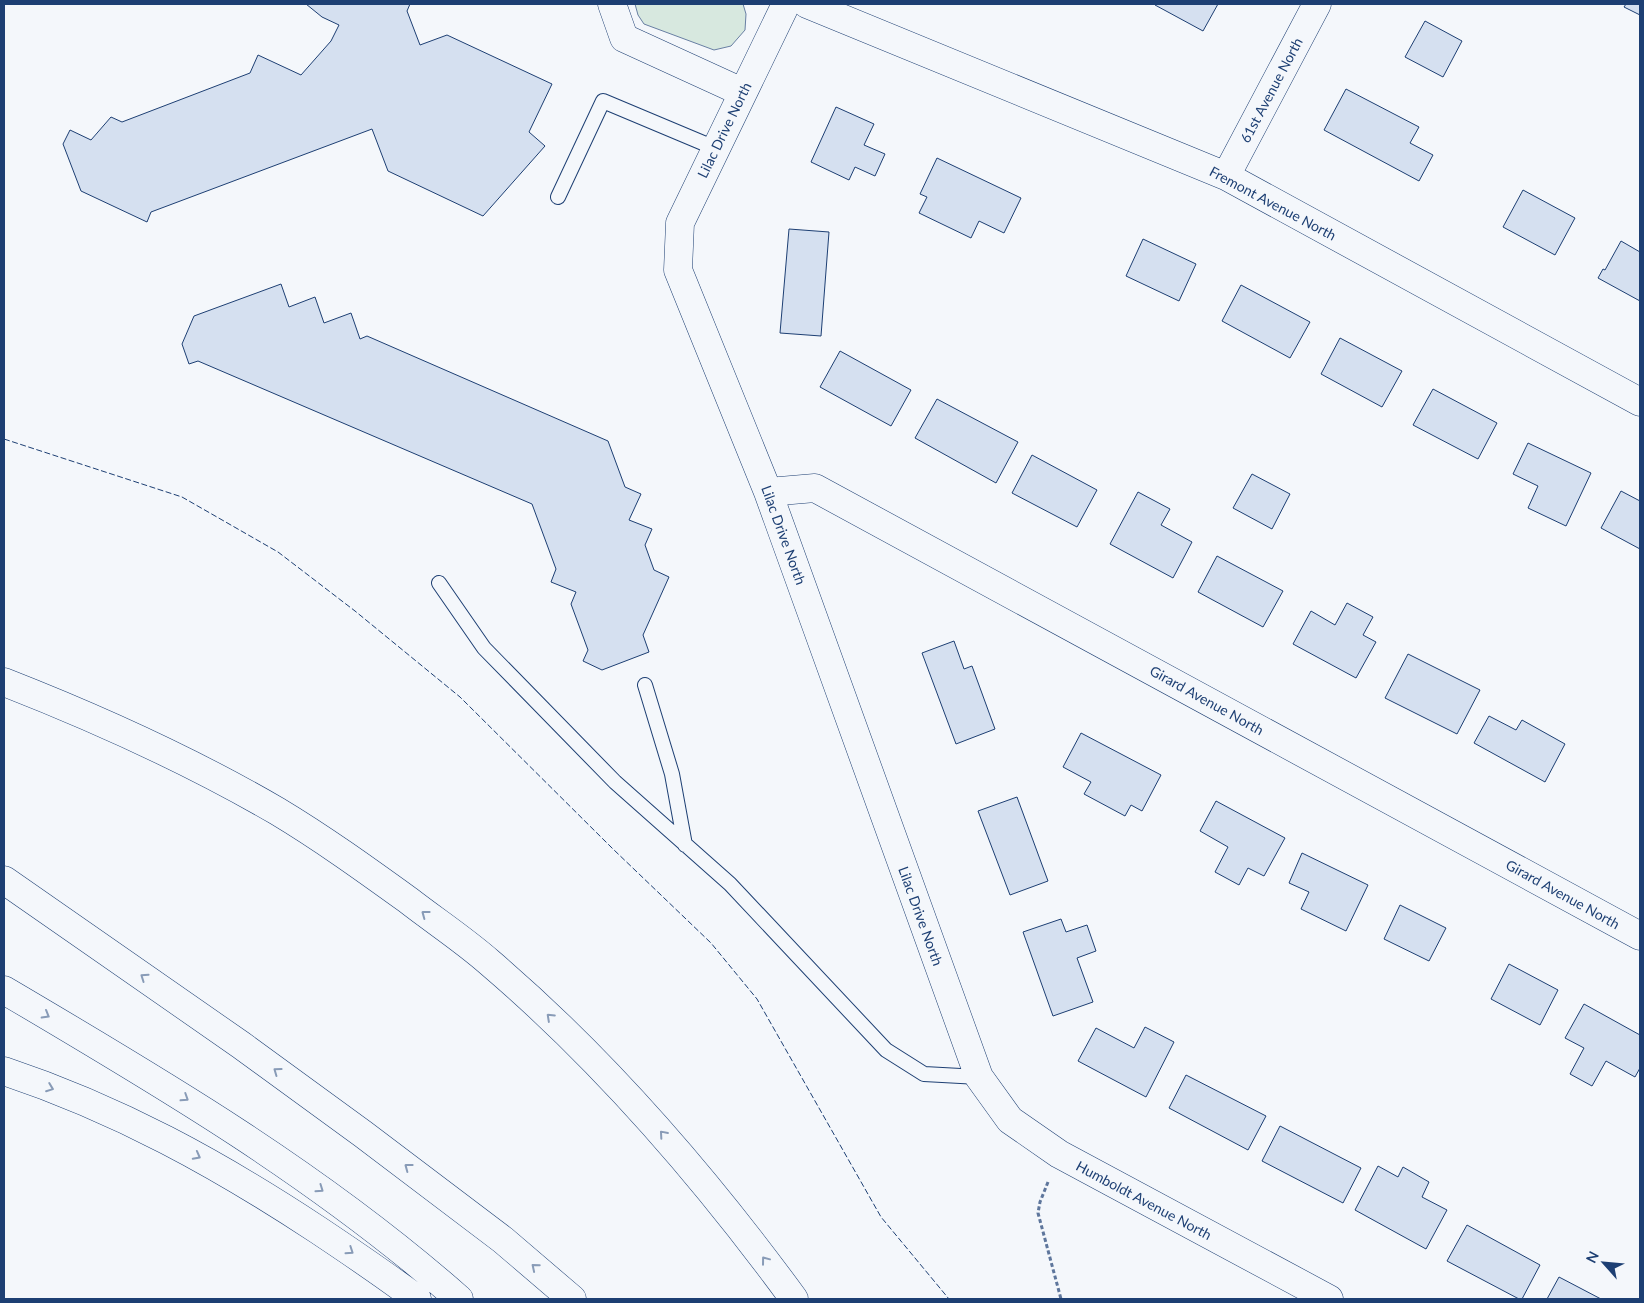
<svg xmlns="http://www.w3.org/2000/svg" width="1644" height="1303" font-family="Lato,sans-serif">
<style>
.green{fill:#d7e8df;stroke:#687fa3}
.building{fill:#d5e0f0;stroke:#1d3f73}
.lines{fill:none;stroke-linecap:round;stroke-linejoin:round}
.lane-casing{stroke:#1d3f73;stroke-width:16}
.street-casing{stroke:#1d3f73;stroke-width:29}
.highway-casing{stroke:#1d3f73;stroke-width:29}
.path{stroke:#5e769c;stroke-width:3;stroke-dasharray:4 2.5;stroke-linecap:butt}
.lane{stroke:#f4f7fb;stroke-width:14}
.street{stroke:#f4f7fb;stroke-width:28}
.highway{stroke:#f4f7fb;stroke-width:28}
.fence{stroke:#1d3f73;stroke-width:1;stroke-dasharray:6 2.5;stroke-linecap:butt}
.oneway{stroke:#889bb7}
.labels{text-anchor:middle;dominant-baseline:central;stroke-width:4;stroke-linejoin:round;paint-order:stroke}
.street-label{font-size:14px;fill:#1d3f73;stroke:#f4f7fb}
</style>
<rect width="100%" height="100%" fill="#f4f7fb"/>
<path class="green" d="M 635,4 L 743,4 L 746,14 L 745,30 L 731,46 L 714,50 L 644,24 L 638,15 Z"/>
<path class="building" d="M 306,4 L 410,4 L 407,11 L 420,45 L 447,35 L 552,84 L 529,132 L 545,146 L 483,216 L 388,171 L 372,129 L 151,212 L 147,222 L 81,191 L 63,144 L 70,130 L 91,140 L 111,117 L 122,122 L 250,73 L 258,55 L 301,75 L 331,41 L 339,25 L 322,17 Z
M 1155,4 L 1218,4 L 1203,31 L 1155,5 Z
M 1626,4 L 1640,4 L 1640,15 L 1624,7 Z
M 1425,21 L 1462,41 L 1443,77 L 1405,57 Z
M 1346,89 L 1419,127 L 1410,143 L 1433,155 L 1419,181 L 1324,130 Z
M 836,107 L 874,124 L 864,145 L 885,154 L 875,176 L 855,167 L 849,180 L 811,162 Z
M 937,158 L 1021,198 L 1004,233 L 979,221 L 971,238 L 919,213 L 927,197 L 920,194 Z
M 1523,190 L 1575,218 L 1555,255 L 1503,227 Z
M 789,229 L 829,232 L 821,336 L 780,333 Z
M 1143,239 L 1196,264 L 1179,301 L 1126,276 Z
M 1621,241 L 1640,252 L 1640,301 L 1598,278 L 1603,269 L 1605,270 Z
M 281,284 L 289,307 L 315,297 L 324,323 L 351,313 L 360,339 L 367,336 L 608,441 L 625,487 L 641,494 L 629,520 L 652,529 L 645,545 L 654,570 L 669,577 L 643,635 L 649,652 L 602,670 L 583,661 L 588,650 L 571,604 L 576,592 L 551,582 L 556,569 L 532,504 L 198,361 L 189,364 L 182,344 L 194,316 Z
M 1241,285 L 1310,322 L 1290,358 L 1222,321 Z
M 1340,338 L 1402,371 L 1382,407 L 1321,374 Z
M 840,351 L 911,390 L 891,426 L 820,387 Z
M 1433,389 L 1497,423 L 1478,459 L 1413,425 Z
M 937,399 L 1018,442 L 996,483 L 915,438 Z
M 1528,443 L 1591,473 L 1566,526 L 1528,508 L 1538,486 L 1513,474 Z
M 1032,455 L 1097,490 L 1077,527 L 1012,493 Z
M 1252,474 L 1290,494 L 1272,529 L 1233,508 Z
M 1621,491 L 1640,501 L 1640,549 L 1601,528 Z
M 1138,492 L 1170,509 L 1161,525 L 1192,542 L 1173,578 L 1110,544 Z
M 1217,556 L 1283,591 L 1263,627 L 1198,592 Z
M 1347,603 L 1373,617 L 1363,635 L 1376,642 L 1356,678 L 1293,644 L 1311,611 L 1335,625 Z
M 954,641 L 964,669 L 972,666 L 995,729 L 956,744 L 922,653 Z
M 1408,654 L 1480,690 L 1457,734 L 1385,698 Z
M 1489,716 L 1516,730 L 1522,720 L 1565,744 L 1545,782 L 1474,743 Z
M 1081,733 L 1161,775 L 1142,811 L 1131,805 L 1125,816 L 1084,794 L 1091,782 L 1063,767 Z
M 1017,797 L 1048,881 L 1010,895 L 978,811 Z
M 1216,801 L 1285,838 L 1264,876 L 1248,868 L 1239,885 L 1215,872 L 1228,847 L 1200,831 Z
M 1302,853 L 1368,885 L 1346,931 L 1301,909 L 1309,892 L 1289,883 Z
M 1400,905 L 1446,928 L 1429,961 L 1384,939 Z
M 1061,919 L 1066,932 L 1087,925 L 1096,951 L 1077,958 L 1093,1002 L 1053,1016 L 1023,932 Z
M 1509,964 L 1558,990 L 1540,1025 L 1491,999 Z
M 1584,1004 L 1640,1035 L 1640,1068 L 1635,1077 L 1606,1061 L 1592,1086 L 1570,1074 L 1584,1048 L 1565,1038 Z
M 1145,1027 L 1174,1042 L 1146,1097 L 1078,1061 L 1096,1028 L 1134,1048 Z
M 1186,1075 L 1266,1116 L 1248,1150 L 1169,1108 Z
M 1280,1126 L 1361,1168 L 1343,1203 L 1262,1161 Z
M 1378,1166 L 1398,1177 L 1403,1167 L 1429,1182 L 1422,1197 L 1447,1210 L 1426,1249 L 1355,1210 Z
M 1467,1225 L 1540,1265 L 1522,1299 L 1519,1299 L 1447,1261 Z
M 1559,1277 L 1601,1299 L 1547,1299 Z"/>
<g class="lines">
<defs>
<path id="lane" d="M 558,197 L 603,101 L 715,148
M 439,583 L 484,648 L 615,782 L 730,884 L 886,1050 L 924,1074 L 979,1077
M 645,685 L 672,774 L 685,845"/>
<path id="street" d="M 612,4 L 624,38 L 742,92
M 786,4 L 680,223 L 678,270 L 768,492 L 979,1077 L 1010,1120 L 1059,1154 L 1329,1299
M 807,4 L 1226,176 L 1640,402
M 1226,176 L 1317,4
M 768,492 L 815,488 L 1640,936"/>
<path id="highway" d="M 4,682 C 96,718 191,761 277,811 C 322,838 365,869 408,900 C 435,921 464,940 489,962 C 605,1061 704,1176 794,1299
M 4,880 L 241,1045 L 363,1134 L 503,1240 L 572,1299
M 4,990 C 162,1083 321,1177 459,1299
M 4,1071 C 118,1109 218,1164 318,1230 C 351,1252 385,1275 417,1299"/>
</defs>
<use href="#lane" class="lane-casing"/>
<use href="#street" class="street-casing"/>
<use href="#highway" class="highway-casing"/>
<path class="path" d="M 1048,1182 L 1040,1202 L 1038,1213 L 1061,1299"/>
<use href="#lane" class="lane"/>
<use href="#street" class="street"/>
<use href="#highway" class="highway"/>
<path class="fence" d="M 4,439 L 182,497 L 278,552 L 355,611 L 460,697 L 613,849 L 711,943 L 757,999 L 881,1217 L 949,1299"/>
</g>
<defs><path id="oneway-chevron" d="M-2-3.5L2.5 0L-2 3.5" fill="none" stroke-width="1.6" stroke-linecap="round" stroke-linejoin="round" transform="scale(1.25)"/></defs>
<g class="oneway">
<use href="#oneway-chevron" transform="translate(425 914) rotate(-143)"/>
<use href="#oneway-chevron" transform="translate(144 977) rotate(-145)"/>
<use href="#oneway-chevron" transform="translate(46 1015) rotate(30)"/>
<use href="#oneway-chevron" transform="translate(550 1017) rotate(-137)"/>
<use href="#oneway-chevron" transform="translate(277 1071) rotate(-144)"/>
<use href="#oneway-chevron" transform="translate(50 1088) rotate(21)"/>
<use href="#oneway-chevron" transform="translate(185 1098) rotate(33)"/>
<use href="#oneway-chevron" transform="translate(663 1134) rotate(-131)"/>
<use href="#oneway-chevron" transform="translate(197 1156) rotate(28)"/>
<use href="#oneway-chevron" transform="translate(408 1167) rotate(-143)"/>
<use href="#oneway-chevron" transform="translate(320 1189) rotate(35)"/>
<use href="#oneway-chevron" transform="translate(350 1251) rotate(34)"/>
<use href="#oneway-chevron" transform="translate(765 1260) rotate(-127)"/>
<use href="#oneway-chevron" transform="translate(535 1267) rotate(-140)"/>
</g>
<g class="labels">
<g class="street-label">
<text transform="translate(1271 90) rotate(-62)">61st Avenue North</text>
<text transform="translate(724 130) rotate(-64)">Lilac Drive North</text>
<text transform="translate(1273 203) rotate(28)">Fremont Avenue North</text>
<text transform="translate(784 535) rotate(70)">Lilac Drive North</text>
<text transform="translate(1207 700) rotate(29)">Girard Avenue North</text>
<text transform="translate(1563 894) rotate(29)">Girard Avenue North</text>
<text transform="translate(921 916) rotate(70)">Lilac Drive North</text>
<text transform="translate(1144 1200) rotate(28)">Humboldt Avenue North</text>
</g>
</g>
<rect width="1644" height="1303" fill="none" stroke="#1d3f73" stroke-width="10"/>
<g transform="translate(1604 1263) rotate(297)" stroke="#f4f7fb" stroke-width="4" paint-order="stroke">
<path d="M0-4L9 19L0 12L-9 19Z" fill="#1d3f73"/>
<text y="-8" font-size="14" font-weight="bold" text-anchor="middle" fill="#1d3f73">N</text>
</g>
</svg>
